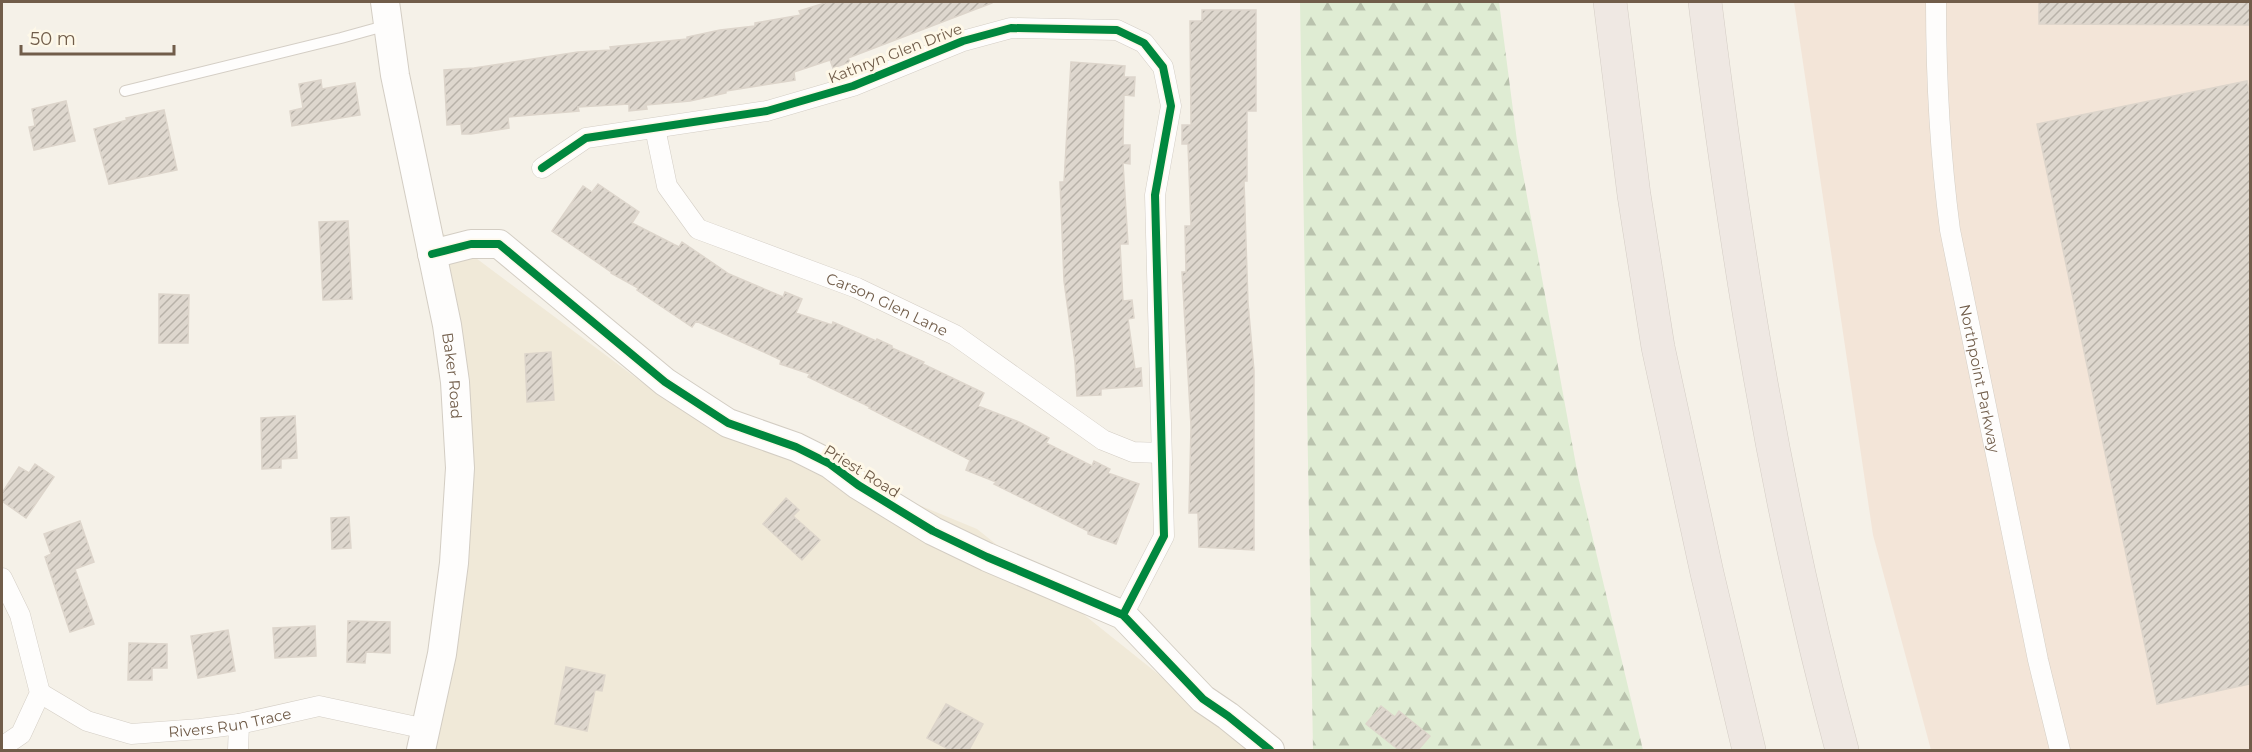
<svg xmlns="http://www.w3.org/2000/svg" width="2252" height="752" font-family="Montserrat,sans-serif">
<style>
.residential{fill:#f0e9d8}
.commercial{fill:#f3e5d8}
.forest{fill:url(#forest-firs)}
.building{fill:url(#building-hatch);stroke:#ddd5cb;stroke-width:1.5}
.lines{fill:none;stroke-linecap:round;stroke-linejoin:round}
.lane-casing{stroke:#d4cec5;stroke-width:12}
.street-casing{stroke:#d4cec5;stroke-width:21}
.secondary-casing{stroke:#d3cdc3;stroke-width:30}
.highway-casing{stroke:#d4cdc5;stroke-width:34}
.lane{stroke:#fefdfc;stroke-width:10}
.street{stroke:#fefdfc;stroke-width:20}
.secondary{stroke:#fefdfc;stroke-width:28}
.highway{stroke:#efe8e3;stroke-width:33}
.cycleway-casing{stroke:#fef8e8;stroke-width:11}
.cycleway{stroke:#00873e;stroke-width:8}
.labels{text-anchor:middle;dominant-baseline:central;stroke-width:6;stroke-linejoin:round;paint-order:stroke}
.street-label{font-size:15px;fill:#715d4a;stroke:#fef8e8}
</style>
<defs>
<pattern id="forest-firs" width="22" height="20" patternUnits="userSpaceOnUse" patternTransform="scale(1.5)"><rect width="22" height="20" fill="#dfecd3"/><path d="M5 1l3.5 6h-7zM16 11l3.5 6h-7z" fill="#b9c2ad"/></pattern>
<pattern id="building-hatch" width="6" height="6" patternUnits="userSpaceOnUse" patternTransform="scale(1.5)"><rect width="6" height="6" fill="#ded7ce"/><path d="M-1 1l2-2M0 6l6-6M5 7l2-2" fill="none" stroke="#b8b2a9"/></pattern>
</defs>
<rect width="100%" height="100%" fill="#f5f1e8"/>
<path class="residential" d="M 409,208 L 667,401 L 977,529 L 1253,750 L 425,750 L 429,736 L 453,362 Z"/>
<path class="commercial" d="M 1794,2 L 2250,2 L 2250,750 L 1931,750 L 1873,535 Z"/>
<path class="forest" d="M 1300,2 L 1499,2 L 1517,141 L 1578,476 L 1643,750 L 1313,750 Z"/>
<path class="building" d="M 828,2 L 992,2 L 992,3 L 848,58 L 850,62 L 833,68 L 830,60 L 794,72 L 795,80 L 726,91 L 726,93 L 690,101 L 646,105 L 647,109 L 629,111 L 629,104 L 578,107 L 579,111 L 508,117 L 509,128 L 471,134 L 462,134 L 461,124 L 447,125 L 444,70 L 474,68 L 578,52 L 611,50 L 610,47 L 687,39 L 687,37 L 720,30 L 755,26 L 755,23 L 801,15 L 799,11 Z
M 2039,2 L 2250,2 L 2250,25 L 2039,24 Z
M 1202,10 L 1256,10 L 1256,111 L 1247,111 L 1247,181 L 1244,181 L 1248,303 L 1254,371 L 1254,550 L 1199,547 L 1198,513 L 1189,513 L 1191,426 L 1182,272 L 1186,272 L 1185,226 L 1191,226 L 1188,144 L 1182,144 L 1182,125 L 1191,125 L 1190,21 L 1202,21 Z
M 1071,62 L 1125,66 L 1124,77 L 1135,77 L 1134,96 L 1124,95 L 1123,145 L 1130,145 L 1130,164 L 1123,163 L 1128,244 L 1120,244 L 1123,301 L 1132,300 L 1134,318 L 1128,319 L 1135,369 L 1141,368 L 1142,386 L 1101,389 L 1101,395 L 1077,396 L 1075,362 L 1064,281 L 1060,182 L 1064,182 Z
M 321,80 L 322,89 L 355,83 L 360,115 L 292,126 L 290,111 L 303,108 L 299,84 Z
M 2247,81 L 2250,98 L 2250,684 L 2157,704 L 2037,124 Z
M 66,101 L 75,141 L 34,150 L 29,127 L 35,126 L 32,109 Z
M 164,110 L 177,170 L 109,184 L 94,129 L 127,120 L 126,118 Z
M 598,184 L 639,212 L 632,223 L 679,247 L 682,242 L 729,274 L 783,297 L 785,292 L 802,299 L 796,313 L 832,325 L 833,322 L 876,341 L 877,339 L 892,346 L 892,348 L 924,362 L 923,364 L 984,393 L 978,406 L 1019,422 L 1049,438 L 1046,443 L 1092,466 L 1094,461 L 1110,469 L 1108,473 L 1139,484 L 1116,544 L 1088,534 L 1088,531 L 994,484 L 996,482 L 966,470 L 970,460 L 869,408 L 870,407 L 808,377 L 810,374 L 780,364 L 781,360 L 696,321 L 692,327 L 637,290 L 638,288 L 611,273 L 611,272 L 552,231 L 583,186 L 592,192 Z
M 348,221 L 352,299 L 323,300 L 319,222 Z
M 159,294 L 189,295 L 188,343 L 159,343 Z
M 551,352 L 554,400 L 527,402 L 525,354 Z
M 295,416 L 297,458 L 281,459 L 281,468 L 262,469 L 261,418 Z
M 35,464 L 54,477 L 26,518 L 2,501 L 2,493 L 19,467 L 29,473 Z
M 786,498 L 799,510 L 793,516 L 820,540 L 802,560 L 763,524 Z
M 349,517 L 351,548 L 332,549 L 331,518 Z
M 80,521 L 94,562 L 75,569 L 94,624 L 70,632 L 45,557 L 51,554 L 44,534 Z
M 348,621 L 390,622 L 390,653 L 366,652 L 365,663 L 347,662 Z
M 315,626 L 316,656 L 275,658 L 273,628 Z
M 228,630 L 235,671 L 198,678 L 191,636 Z
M 129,643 L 167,644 L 167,668 L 152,668 L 152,680 L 128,680 Z
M 566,667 L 605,675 L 602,691 L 595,690 L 587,731 L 555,724 Z
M 946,704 L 983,724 L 969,750 L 950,750 L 927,738 Z
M 1381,706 L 1395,717 L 1399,711 L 1430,736 L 1418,750 L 1399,750 L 1366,724 Z"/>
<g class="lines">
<defs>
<path id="lane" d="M 125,91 L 341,38 L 388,25"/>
<g id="street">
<path id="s1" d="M 1936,2 C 1936,79 1940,154 1950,230 L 2038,660 L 2060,750"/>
<path id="s2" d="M 655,128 L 667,186 L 698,229 L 857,288 L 955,335 L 1103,440 L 1133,452 L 1161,453"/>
<path d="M 542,168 L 586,138 L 767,111 L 853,86 L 963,41 L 1011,28 L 1117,30 L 1144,43 L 1163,67 L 1171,106 L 1155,195 L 1164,536 L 1123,615"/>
<path d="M 2,578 L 20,615 L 40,693 L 21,734 L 2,747"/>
<path id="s3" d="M 40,693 L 87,721 L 131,734 L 200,729 L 239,724 L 319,706 L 426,729"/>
<path d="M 238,750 L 239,724"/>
</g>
<g id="secondary">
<path id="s4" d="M 385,2 L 395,75 L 447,325 L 455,382 L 460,468 L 454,563 L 442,654 L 421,750"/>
<path d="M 432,254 L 471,244 L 499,244 L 665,382 L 728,423 L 796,447 L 830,464 L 858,485 L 933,531 L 987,557 L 1123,615 L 1203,699 L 1228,716 L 1270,750"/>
</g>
<path id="highway" d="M 1610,2 L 1634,195 L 1658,347 L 1707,573 L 1749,750
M 1705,2 C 1736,254 1776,505 1842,750"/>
</defs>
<use href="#lane" class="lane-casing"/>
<use href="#street" class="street-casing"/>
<use href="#secondary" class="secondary-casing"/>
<use href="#highway" class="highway-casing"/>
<use href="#lane" class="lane"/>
<use href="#street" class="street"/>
<use href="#secondary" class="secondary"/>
<use href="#highway" class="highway"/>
<defs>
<path id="cycleway" d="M 542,168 L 586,138 L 767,111 L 853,86 L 963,41 L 1011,28 L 1117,30 L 1144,43 L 1163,67 L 1171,106 L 1155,195 L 1164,536 L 1123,615
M 432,254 L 471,244 L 499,244 L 665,382 L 728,423 L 796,447 L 830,464 L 858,485 L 933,531 L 987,557 L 1123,615 L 1203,699 L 1228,716 L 1270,750"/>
</defs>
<use href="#cycleway" class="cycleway-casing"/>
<use href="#cycleway" class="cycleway"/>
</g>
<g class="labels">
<g class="street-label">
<text transform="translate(895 53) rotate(-21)">Kathryn Glen Drive</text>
<text stroke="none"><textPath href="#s2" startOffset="316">Carson Glen Lane</textPath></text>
<text stroke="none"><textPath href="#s4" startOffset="380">Baker Road</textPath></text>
<text stroke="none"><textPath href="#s1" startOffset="380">Northpoint Parkway</textPath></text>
<text transform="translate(862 471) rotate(32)">Priest Road</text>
<text stroke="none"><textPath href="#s3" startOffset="200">Rivers Run Trace</textPath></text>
</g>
</g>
<rect width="2252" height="752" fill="none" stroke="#715d4a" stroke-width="6"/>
<path d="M21 45v9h153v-9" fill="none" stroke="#715d4a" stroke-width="3"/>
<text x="30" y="45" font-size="18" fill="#715d4a" stroke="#fef8e8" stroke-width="4.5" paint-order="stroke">50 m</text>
</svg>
